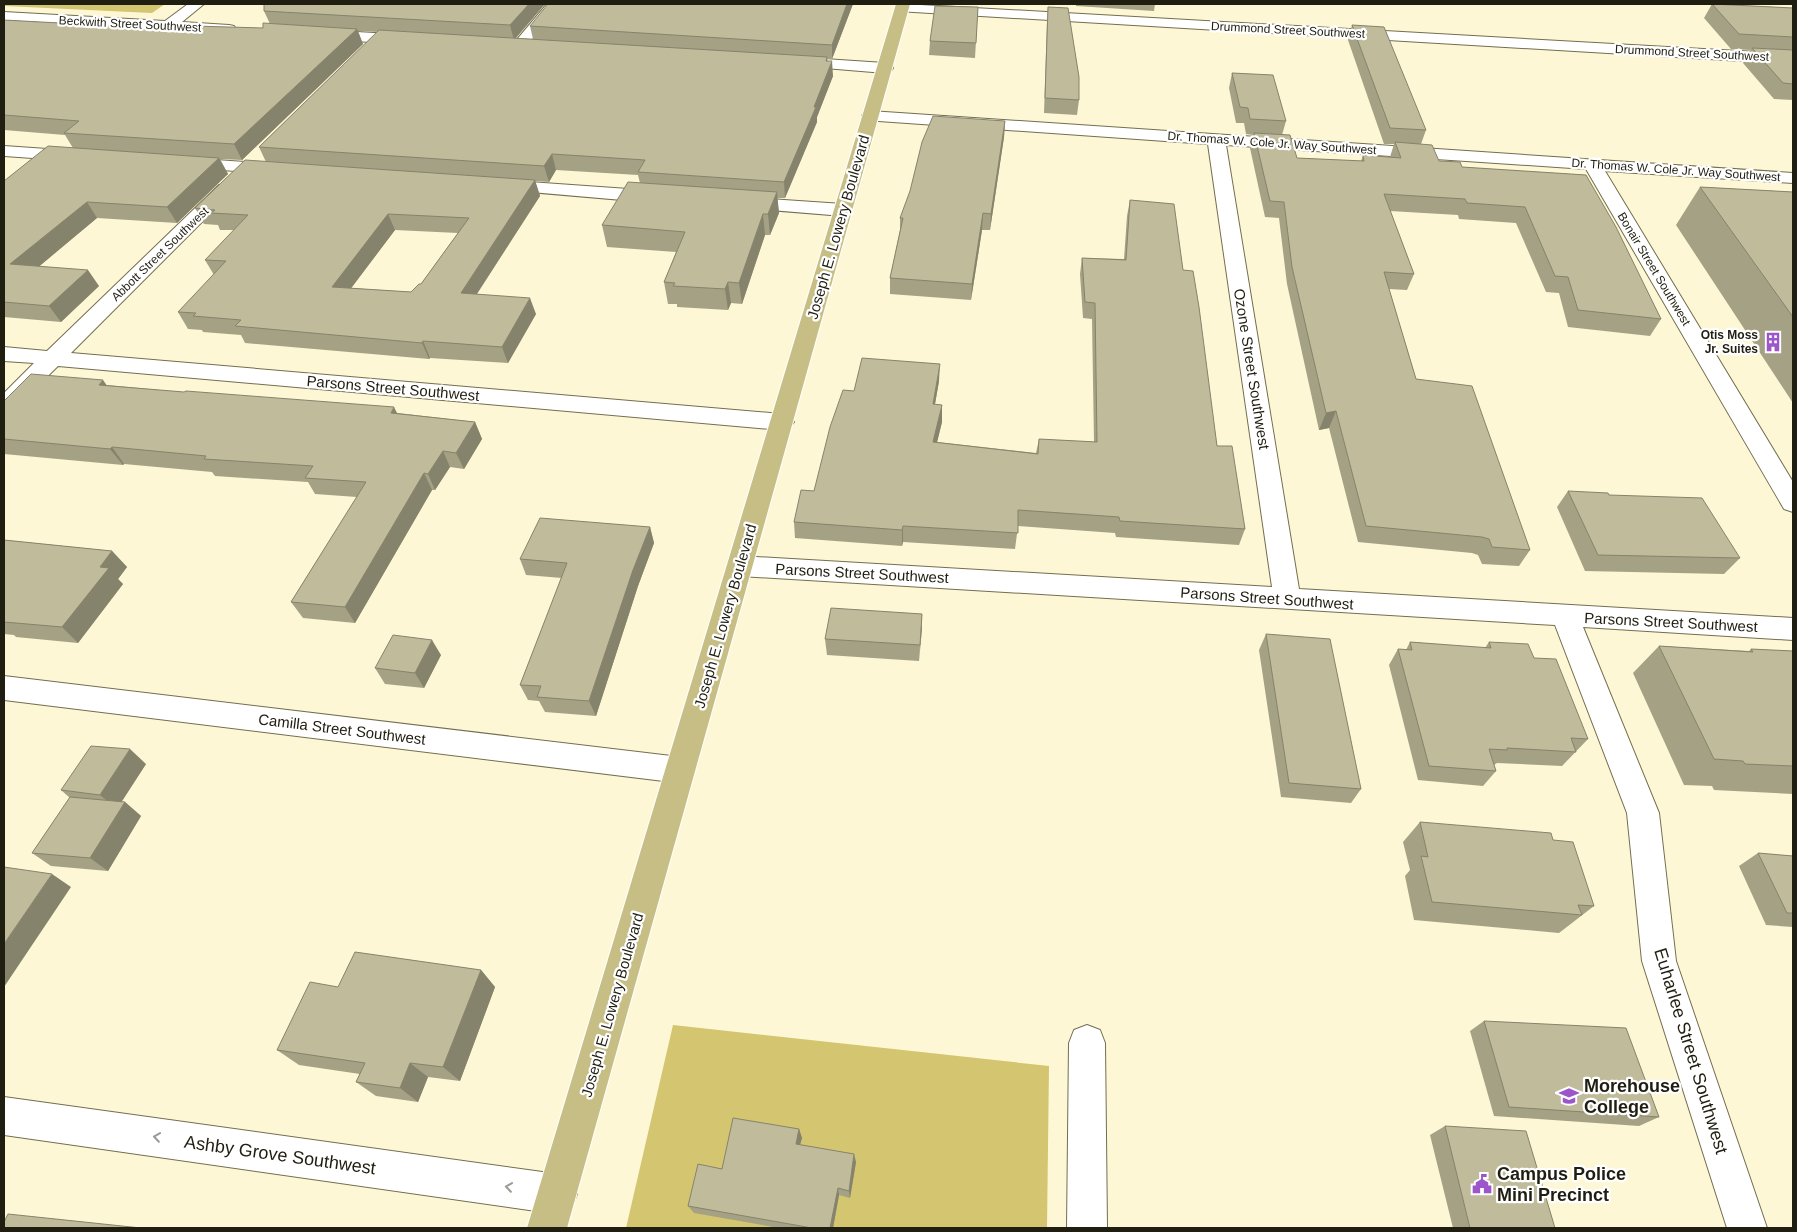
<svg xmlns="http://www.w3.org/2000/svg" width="1797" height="1232" font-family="Helvetica,sans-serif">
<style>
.green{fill:#d4c570}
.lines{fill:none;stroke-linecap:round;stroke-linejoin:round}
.minor-casing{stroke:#736e4f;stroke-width:2}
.major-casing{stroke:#fff;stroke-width:2}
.minor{fill:#fff;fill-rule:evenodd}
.major{fill:#c7be86;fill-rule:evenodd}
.wall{fill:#a5a184;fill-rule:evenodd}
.shaded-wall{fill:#86836c}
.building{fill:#c0bb9a;stroke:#86836c;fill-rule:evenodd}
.oneway{stroke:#9b9a94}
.labels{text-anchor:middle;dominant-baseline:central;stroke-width:4.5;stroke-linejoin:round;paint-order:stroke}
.far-street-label{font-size:12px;fill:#201e11;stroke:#fff}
.far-poi-label{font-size:12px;font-weight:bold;fill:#201e11;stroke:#fff;text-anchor:end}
.street-label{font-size:15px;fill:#201e11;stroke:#fff}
.near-street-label{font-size:18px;fill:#201e11;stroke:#fff}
.near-poi-label{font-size:18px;font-weight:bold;fill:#201e11;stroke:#fff;text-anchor:start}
</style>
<rect width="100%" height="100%" fill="#fdf7d5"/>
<path class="green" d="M 4,4 L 165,4 L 152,13 L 4,6 Z
M 673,1025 L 1049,1066 L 1047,1228 L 626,1228 Z"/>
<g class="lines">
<defs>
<path id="minor" d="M 188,4 L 204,4 L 182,22 L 229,25 L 234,26 L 236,29 L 234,32 L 229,33 L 4,20 L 4,12 L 165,21 Z
M 547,4 L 561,4 L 524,49 L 514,49 L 511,46 L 514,43 Z
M 903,4 L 1793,54 L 1793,64 L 897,11 L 895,8 L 897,5 Z
M 322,30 L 409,35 L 414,37 L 417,40 L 414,43 L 409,45 L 317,38 L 314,35 L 317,32 Z
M 794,57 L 885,63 L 891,65 L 893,68 L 891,71 L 885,73 L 788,65 L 786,62 L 788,59 Z
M 870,111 L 1793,173 L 1793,183 L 1605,171 L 1793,482 L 1793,512 L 1784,509 L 1586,169 L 1226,145 L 1299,589 L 1793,618 L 1793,640 L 1583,627 L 1659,813 L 1676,961 L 1767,1228 L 1727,1228 L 1642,961 L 1627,813 L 1555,625 L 740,576 L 731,573 L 727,566 L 731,559 L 740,556 L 1272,587 L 1208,144 L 864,120 L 862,116 L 864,112 Z
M 4,146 L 76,151 L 82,152 L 85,156 L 82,160 L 76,161 L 4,156 Z
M 187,158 L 276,164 L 282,165 L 285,169 L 282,173 L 276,174 L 181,167 L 178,163 L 181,159 Z
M 501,180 L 657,191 L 664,193 L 666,197 L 664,201 L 657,203 L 495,189 L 492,185 L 495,181 Z
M 225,184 L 231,185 L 234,189 L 231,193 L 71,353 L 782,414 L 790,417 L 794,422 L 790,427 L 782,430 L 58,366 L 12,411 L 4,413 L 4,393 L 34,363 L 4,361 L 4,347 L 47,351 L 219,185 Z
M 740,197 L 843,204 L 850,206 L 852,210 L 850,214 L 843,216 L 733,207 L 731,203 L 733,199 Z
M 4,676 L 680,757 L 691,761 L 695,770 L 691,779 L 680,783 L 4,700 Z
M 1087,1025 L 1100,1030 L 1105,1043 L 1107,1228 L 1067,1228 L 1069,1043 L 1074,1030 Z
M 4,1097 L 557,1174 L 571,1180 L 577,1194 L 571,1208 L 557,1214 L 4,1135 Z"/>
<path id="major" d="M 896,4 L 910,4 L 567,1228 L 527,1228 Z"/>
</defs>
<use href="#minor" class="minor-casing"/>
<use href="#major" class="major-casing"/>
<use href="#minor" class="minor"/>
<use href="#major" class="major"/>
</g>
<path class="wall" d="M 545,4 L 516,38 L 533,39 L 530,26 L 771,4 L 853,4 L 832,59 L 827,59 L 833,76 L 817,117 L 817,122 L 785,198 L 777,198 L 779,213 L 770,235 L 765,235 L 742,304 L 731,303 L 728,310 L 677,307 L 677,304 L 668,304 L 664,282 L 676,252 L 607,247 L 602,225 L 640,183 L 638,175 L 556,170 L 549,182 L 535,181 L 540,196 L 477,294 L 536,314 L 508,363 L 430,358 L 429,359 L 245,343 L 241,335 L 203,332 L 202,330 L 188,329 L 178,312 L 214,275 L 205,260 L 234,230 L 220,230 L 218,225 L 204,224 L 195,208 L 266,162 L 259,147 L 378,32 L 358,31 L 363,44 L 242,160 L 220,159 L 228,174 L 177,223 L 97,218 L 39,266 L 99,286 L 61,322 L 4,317 L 4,181 L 73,148 L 65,135 L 4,130 L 4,20 L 189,30 L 263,28 L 270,24 L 264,11 ZM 395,230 L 458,233 L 421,284 L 411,292 L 351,288 Z
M 1076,4 L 1155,4 L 1154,11 L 1076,6 Z
M 1712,4 L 1793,8 L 1793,100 L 1774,99 L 1743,63 L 1751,50 L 1731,49 L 1704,18 Z
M 978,7 L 975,58 L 929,55 L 930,41 Z
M 1048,7 L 1079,100 L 1077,115 L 1044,113 L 1047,22 Z
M 1352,25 L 1426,130 L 1421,144 L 1439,161 L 1462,167 L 1586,175 L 1661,319 L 1650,336 L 1568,327 L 1559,293 L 1546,292 L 1516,223 L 1459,219 L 1458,215 L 1390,211 L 1414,274 L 1407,290 L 1389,289 L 1416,379 L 1530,550 L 1519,566 L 1482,564 L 1478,555 L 1472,553 L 1358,542 L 1329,428 L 1319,430 L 1287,284 L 1279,218 L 1265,217 L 1250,148 L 1253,135 L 1246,134 L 1244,123 L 1236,123 L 1229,88 L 1232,73 L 1286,121 L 1282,135 L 1297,158 L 1361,161 L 1363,155 L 1390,157 L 1394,144 L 1384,144 L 1348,40 Z
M 1005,121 L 1004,137 L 990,230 L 982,230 L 971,300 L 890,294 L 890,278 L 900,230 L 900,218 Z
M 1700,187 L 1793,192 L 1793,403 L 1676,225 Z
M 1130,200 L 1183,270 L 1217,446 L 1245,529 L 1239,545 L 1116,537 L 1115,533 L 1018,526 L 1015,549 L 903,542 L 902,546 L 795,538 L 794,522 L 814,491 L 854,391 L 939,381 L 935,404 L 942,422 L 937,442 L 1036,453 L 1039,439 L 1094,442 L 1092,319 L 1083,318 L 1080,274 L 1082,258 L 1124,259 L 1127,216 Z
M 107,385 L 398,413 L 475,422 L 482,439 L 464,469 L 450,467 L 435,490 L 432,490 L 355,623 L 303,618 L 291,602 L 357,497 L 315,494 L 308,482 L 215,476 L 212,472 L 124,464 L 123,465 L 4,454 L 4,401 Z
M 1568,491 L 1609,495 L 1740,558 L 1724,574 L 1585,571 L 1557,507 Z
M 650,527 L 654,543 L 638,586 L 596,716 L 545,712 L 539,701 L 528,700 L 520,685 L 562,578 L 526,575 L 520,559 Z
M 4,540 L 112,551 L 127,567 L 118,579 L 123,584 L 78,643 L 16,637 L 14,635 L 4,634 Z
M 922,614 L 919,661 L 827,655 L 825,639 Z
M 1266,634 L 1361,789 L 1351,803 L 1281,797 L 1259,650 Z
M 1410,642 L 1485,648 L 1489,642 L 1534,658 L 1588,739 L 1562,766 L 1497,763 L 1494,765 L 1496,771 L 1483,786 L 1418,780 L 1389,665 L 1398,649 L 1406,650 Z
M 1659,646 L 1749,651 L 1751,649 L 1793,651 L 1793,794 L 1714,790 L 1712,786 L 1684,785 L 1633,673 Z
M 441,655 L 424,688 L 385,684 L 375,668 Z
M 146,764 L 121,802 L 125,802 L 141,816 L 108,871 L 51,866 L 32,853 L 70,798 L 61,790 Z
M 1420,822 L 1553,840 L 1594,906 L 1559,933 L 1414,920 L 1405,876 L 1410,870 L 1403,842 Z
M 1758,853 L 1793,856 L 1793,927 L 1766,925 L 1739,866 Z
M 481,970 L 495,987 L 460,1081 L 428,1077 L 418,1102 L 376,1096 L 356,1082 L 360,1074 L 299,1065 L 277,1050 L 338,987 Z
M 1484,1021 L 1659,1117 L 1639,1126 L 1494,1116 L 1470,1031 Z
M 1445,1126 L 1555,1228 L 1453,1228 L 1430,1135 Z
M 799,1129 L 802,1138 L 800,1145 L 856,1162 L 850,1198 L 839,1195 L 833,1228 L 779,1228 L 694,1213 L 688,1206 L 722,1169 Z"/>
<path class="shaded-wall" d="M 529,4 L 545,4 L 514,40 L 510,25 Z
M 847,4 L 853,4 L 832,59 L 832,45 Z
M 357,29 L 363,44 L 242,160 L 234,144 Z
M 827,57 L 828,71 L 832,61 L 833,76 L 817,117 L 817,122 L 785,198 L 784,182 L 814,107 Z
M 1005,121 L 1004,137 L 990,230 L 991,214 Z
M 552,154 L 556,170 L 549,182 L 544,166 Z
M 219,158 L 228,174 L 177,223 L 167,207 Z
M 535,180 L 540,196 L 467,309 L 461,293 Z
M 777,192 L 779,213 L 770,235 L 768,214 Z
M 87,202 L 97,218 L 23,280 L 10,264 Z
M 983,213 L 982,230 L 971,300 L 972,284 Z
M 388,214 L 395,230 L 340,303 L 332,287 Z
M 763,214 L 765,235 L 742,304 L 739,283 Z
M 88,270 L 99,286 L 61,322 L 49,306 Z
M 728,282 L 731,303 L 728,310 L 725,289 Z
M 530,298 L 536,314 L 508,363 L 502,347 Z
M 423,341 L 430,358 L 429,359 L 422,343 Z
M 940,364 L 939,381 L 932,421 L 933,404 Z
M 103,380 L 115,397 L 99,385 Z
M 942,405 L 942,422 L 933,459 L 933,442 Z
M 394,407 L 402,423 L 391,413 Z
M 1336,411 L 1329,428 L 1319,430 L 1326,413 Z
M 475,422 L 482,439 L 464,469 L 456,453 Z
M 112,447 L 124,464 L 123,465 L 110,449 Z
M 443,451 L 450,467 L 435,490 L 428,474 Z
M 424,473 L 432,490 L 355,623 L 345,607 Z
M 903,526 L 903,542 L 902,546 L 902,530 Z
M 650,527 L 654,543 L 638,586 L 596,716 L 589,701 L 633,570 Z
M 112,551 L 127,567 L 118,579 L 123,584 L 78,643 L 62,627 L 100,567 Z
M 922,614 L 922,629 L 919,661 L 920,645 Z
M 432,640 L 441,655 L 424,688 L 415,673 Z
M 130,749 L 146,764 L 117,809 L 100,795 Z
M 125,802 L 141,816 L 108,871 L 90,858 Z
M 52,874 L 71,887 L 4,987 L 4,944 Z
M 481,970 L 495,987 L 460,1081 L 443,1067 Z
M 410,1063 L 428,1077 L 418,1102 L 400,1088 Z
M 799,1129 L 802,1138 L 798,1152 L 796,1144 Z
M 854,1154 L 856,1162 L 850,1198 L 849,1191 Z
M 838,1188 L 839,1195 L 833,1228 L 830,1228 Z"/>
<path class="building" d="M 264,4 L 529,4 L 510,25 L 264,11 Z
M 548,4 L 847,4 L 832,45 L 530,26 Z
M 1712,4 L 1793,8 L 1793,37 L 1739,34 Z
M 935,6 L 978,7 L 976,43 L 930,41 Z
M 1048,7 L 1068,8 L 1079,77 L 1079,100 L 1045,98 Z
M 4,20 L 189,30 L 194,26 L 263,28 L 263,23 L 357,29 L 234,144 L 64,133 L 79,121 L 4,115 Z
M 1352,25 L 1384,27 L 1426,130 L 1390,128 Z
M 379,30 L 827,57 L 826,61 L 832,61 L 814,107 L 816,107 L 784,182 L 638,172 L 645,160 L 552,154 L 544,166 L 259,147 Z
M 1752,48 L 1793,50 L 1793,84 L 1783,83 Z
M 1232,73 L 1273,75 L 1286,121 L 1250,119 L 1248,108 L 1240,107 Z
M 933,116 L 1005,121 L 991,214 L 983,213 L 972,284 L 890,278 L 903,218 L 900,218 L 910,191 L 922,142 Z
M 1254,133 L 1290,135 L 1297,158 L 1364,161 L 1363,155 L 1401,158 L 1395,142 L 1432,145 L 1439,161 L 1460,162 L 1462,167 L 1586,175 L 1616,227 L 1661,319 L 1578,310 L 1568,277 L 1555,276 L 1525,207 L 1467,203 L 1465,199 L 1384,194 L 1414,274 L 1384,272 L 1416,379 L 1472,386 L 1530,550 L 1492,547 L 1489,539 L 1482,537 L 1366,526 L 1336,411 L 1326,413 L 1292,267 L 1284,202 L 1270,201 Z
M 48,146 L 219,158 L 167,207 L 87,202 L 10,264 L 88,270 L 49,306 L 4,302 L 4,181 Z
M 245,160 L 535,180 L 461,293 L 530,298 L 502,347 L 423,341 L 422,343 L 235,326 L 241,320 L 193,316 L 196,313 L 178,312 L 226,261 L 205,260 L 248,215 L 211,213 L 215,210 L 195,208 ZM 388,214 L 469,218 L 421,284 L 419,284 L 411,292 L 332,287 Z
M 628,182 L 777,192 L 768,214 L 763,214 L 739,283 L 728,282 L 725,289 L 673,286 L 675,283 L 664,282 L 685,232 L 602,225 Z
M 1700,187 L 1793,192 L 1793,317 Z
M 1130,200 L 1174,204 L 1183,270 L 1193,271 L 1199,307 L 1217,446 L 1232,446 L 1245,529 L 1120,521 L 1119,517 L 1018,510 L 1018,533 L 903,526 L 902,530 L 794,522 L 801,490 L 814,491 L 830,427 L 843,390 L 854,391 L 862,358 L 940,364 L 933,404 L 942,405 L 933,442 L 1038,454 L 1039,439 L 1097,442 L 1095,303 L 1085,302 L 1082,258 L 1126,260 Z
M 31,374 L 103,380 L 99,385 L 184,392 L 186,391 L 394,407 L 391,413 L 475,422 L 456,453 L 443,451 L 428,474 L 424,473 L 345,607 L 291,602 L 366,482 L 305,478 L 313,466 L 204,459 L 206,456 L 112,447 L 110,449 L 4,439 L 4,401 Z
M 1568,491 L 1608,493 L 1609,495 L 1702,498 L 1740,558 L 1598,555 Z
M 540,518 L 650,527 L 633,570 L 589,701 L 537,697 L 541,686 L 520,685 L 567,563 L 520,559 Z
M 4,540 L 112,551 L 100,567 L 109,568 L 62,627 L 4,622 Z
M 831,608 L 922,614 L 920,645 L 825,639 Z
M 1266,634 L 1330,639 L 1361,789 L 1289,783 Z
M 393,635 L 432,640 L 415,673 L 375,668 Z
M 1410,642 L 1491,648 L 1489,642 L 1528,644 L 1534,658 L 1556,659 L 1588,739 L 1571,738 L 1576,752 L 1507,748 L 1507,750 L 1489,749 L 1496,771 L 1429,766 L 1398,649 L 1412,650 Z
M 1659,646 L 1753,652 L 1751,649 L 1793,651 L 1793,766 L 1745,764 L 1743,761 L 1714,759 Z
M 91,746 L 130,749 L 100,795 L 61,790 Z
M 70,797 L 125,802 L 90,858 L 32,853 Z
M 1420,822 L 1551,833 L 1553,840 L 1573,842 L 1594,906 L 1578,905 L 1582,915 L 1432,902 L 1421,856 L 1428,857 Z
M 1758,853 L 1793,856 L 1793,913 L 1787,913 Z
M 4,867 L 52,874 L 4,944 Z
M 355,952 L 481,970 L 443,1067 L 410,1063 L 400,1088 L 356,1082 L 365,1063 L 277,1050 L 310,982 L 338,987 Z
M 1484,1021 L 1626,1028 L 1659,1117 L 1509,1107 Z
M 733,1118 L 799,1129 L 796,1144 L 854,1154 L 849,1191 L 838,1188 L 830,1228 L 812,1228 L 688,1206 L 698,1164 L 722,1169 Z
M 1445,1126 L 1526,1131 L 1555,1228 L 1470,1228 Z
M 8,1214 L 141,1228 L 4,1228 L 4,1222 Z"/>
<defs><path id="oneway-chevron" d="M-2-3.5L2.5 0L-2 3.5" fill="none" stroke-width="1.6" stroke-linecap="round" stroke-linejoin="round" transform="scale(1.25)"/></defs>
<g class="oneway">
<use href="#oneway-chevron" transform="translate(157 1137) rotate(-172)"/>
<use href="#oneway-chevron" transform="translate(509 1187) rotate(-172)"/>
</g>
<defs>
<symbol id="building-bare" viewBox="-9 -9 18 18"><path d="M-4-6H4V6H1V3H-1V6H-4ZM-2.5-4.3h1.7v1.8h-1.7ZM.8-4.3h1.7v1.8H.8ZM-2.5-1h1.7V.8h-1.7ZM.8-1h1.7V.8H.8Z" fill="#9c56ca" stroke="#fff" stroke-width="2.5" paint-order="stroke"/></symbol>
<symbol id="university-bare" viewBox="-9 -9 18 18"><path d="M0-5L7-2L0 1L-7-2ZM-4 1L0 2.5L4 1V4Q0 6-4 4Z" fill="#9c56ca" stroke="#fff" stroke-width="2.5" paint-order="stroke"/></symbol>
<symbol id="civic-bare" viewBox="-9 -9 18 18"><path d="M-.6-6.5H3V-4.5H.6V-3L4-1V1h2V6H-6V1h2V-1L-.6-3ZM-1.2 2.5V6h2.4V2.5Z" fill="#9c56ca" stroke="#fff" stroke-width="2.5" paint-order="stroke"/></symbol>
</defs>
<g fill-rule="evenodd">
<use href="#building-bare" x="1759" y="328" width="28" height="28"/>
<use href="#university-bare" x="1555" y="1082" width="28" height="28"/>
<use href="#civic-bare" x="1468" y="1170" width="28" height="28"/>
</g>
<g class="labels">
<g class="far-street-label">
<text transform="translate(130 24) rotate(3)">Beckwith Street Southwest</text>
<text transform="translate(1288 30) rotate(3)">Drummond Street Southwest</text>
<text transform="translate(1692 53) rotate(3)">Drummond Street Southwest</text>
<text transform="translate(1272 143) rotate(4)">Dr. Thomas W. Cole Jr. Way Southwest</text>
<text transform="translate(1676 170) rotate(4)">Dr. Thomas W. Cole Jr. Way Southwest</text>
<text transform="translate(160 254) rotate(-44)">Abbott Street Southwest</text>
<text transform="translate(1654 269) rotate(59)">Bonair Street Southwest</text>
</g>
<g class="far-poi-label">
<text x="1758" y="335">Otis Moss<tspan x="1758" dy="14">Jr. Suites</tspan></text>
</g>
<g class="street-label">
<text transform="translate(838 227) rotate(-74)">Joseph E. Lowery Boulevard</text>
<text transform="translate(1252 369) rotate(81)">Ozone Street Southwest</text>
<text transform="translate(393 388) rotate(5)">Parsons Street Southwest</text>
<text transform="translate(862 573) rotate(3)">Parsons Street Southwest</text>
<text transform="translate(1267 598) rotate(4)">Parsons Street Southwest</text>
<text transform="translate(725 616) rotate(-74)">Joseph E. Lowery Boulevard</text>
<text transform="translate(1671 622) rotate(3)">Parsons Street Southwest</text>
<text transform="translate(342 729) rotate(7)">Camilla Street Southwest</text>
<text transform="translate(612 1005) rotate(-74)">Joseph E. Lowery Boulevard</text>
</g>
<g class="near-street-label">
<text transform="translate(1691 1051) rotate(73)">Euharlee Street Southwest</text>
<text transform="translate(280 1155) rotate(8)">Ashby Grove Southwest</text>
</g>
<g class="near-poi-label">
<text x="1584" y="1086">Morehouse<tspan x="1584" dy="21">College</tspan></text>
<text x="1497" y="1174">Campus Police<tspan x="1497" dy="21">Mini Precinct</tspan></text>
</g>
</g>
<rect width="1797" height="1232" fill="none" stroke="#201e11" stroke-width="10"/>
</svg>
